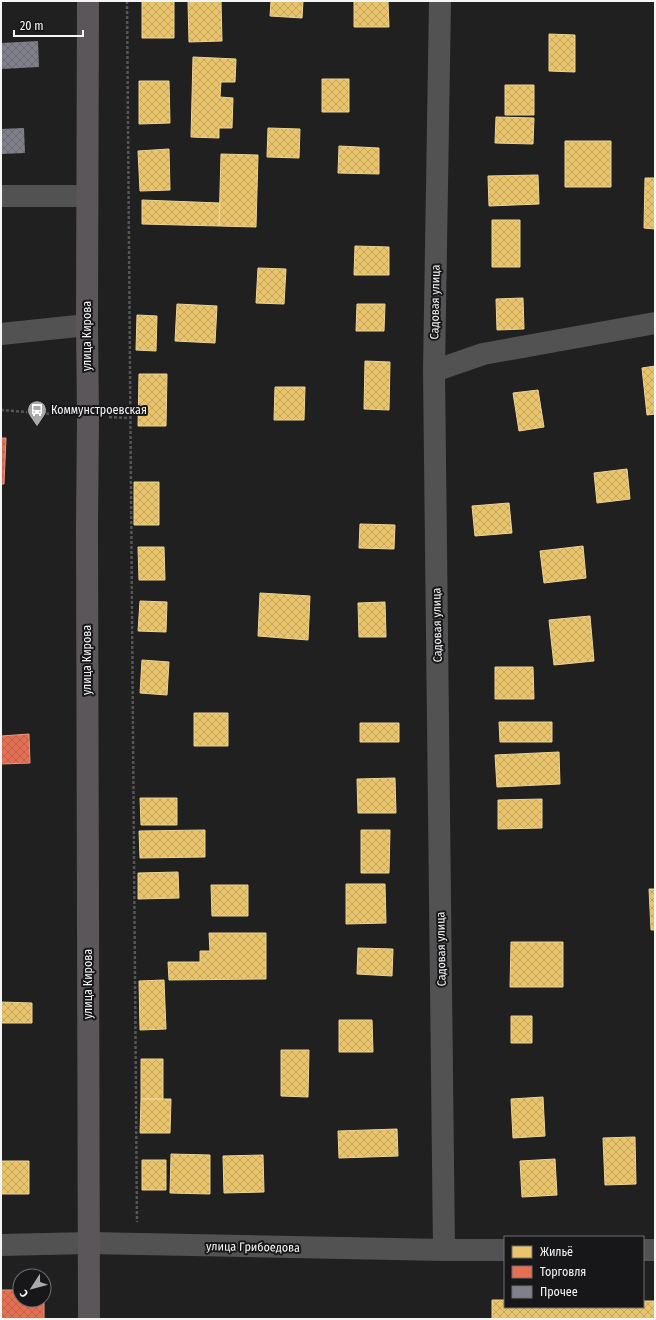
<svg xmlns="http://www.w3.org/2000/svg" width="656" height="1320" font-family="'Fira Sans Condensed',sans-serif">
<style>
.homes{fill:url(#homes-cross-hatch);stroke:#edd394}
.shops{fill:url(#shops-cross-hatch);stroke:#eb9782}
.building{fill:url(#building-cross-hatch)}
.lines{fill:none;stroke-linecap:round;stroke-linejoin:round}
.path{stroke:#565656;stroke-width:2.5;stroke-dasharray:3 2;stroke-linecap:butt}
.minor{stroke:#525252;stroke-width:22}
.major{stroke:#5b565a;stroke-width:22}
.labels{text-anchor:middle;dominant-baseline:central;stroke-width:4;stroke-linejoin:round;paint-order:stroke}
.street-label{font-size:12px;fill:#f5f5f6;stroke:#171618}
.poi-label{font-size:12px;fill:#f5f5f6;stroke:#171618;text-anchor:start}
</style>
<defs>
<pattern id="homes-cross-hatch" width="8" height="8" patternUnits="userSpaceOnUse"><rect width="8" height="8" fill="#e9c46a"/><path d="M0 0l8 8M0 8l8-8" fill="none" stroke="#c1a662"/></pattern>
<pattern id="shops-cross-hatch" width="8" height="8" patternUnits="userSpaceOnUse"><rect width="8" height="8" fill="#e76f51"/><path d="M0 0l8 8M0 8l8-8" fill="none" stroke="#b8644f"/></pattern>
<pattern id="building-cross-hatch" width="8" height="8" patternUnits="userSpaceOnUse"><rect width="8" height="8" fill="#80808d"/><path d="M0 0l8 8M0 8l8-8" fill="none" stroke="#6a6a72"/></pattern>
</defs>
<rect width="100%" height="100%" fill="#202020"/>
<path class="homes" d="M 142,1 L 174,1 L 174,38 L 142,38 Z
M 221,1 L 222,41 L 189,42 L 188,2 Z
M 271,1 L 303,1 L 302,18 L 270,16 Z
M 354,1 L 388,1 L 389,27 L 354,27 Z
M 549,34 L 575,35 L 575,72 L 549,71 Z
M 193,57 L 236,59 L 235,82 L 221,82 L 220,97 L 233,98 L 232,128 L 219,128 L 219,138 L 191,137 Z
M 322,79 L 349,79 L 349,112 L 322,112 Z
M 139,81 L 169,81 L 170,123 L 139,124 Z
M 505,85 L 534,85 L 534,115 L 505,115 Z
M 496,117 L 534,118 L 533,144 L 495,143 Z
M 268,128 L 300,129 L 299,158 L 267,157 Z
M 565,141 L 611,141 L 611,187 L 565,187 Z
M 339,146 L 379,148 L 379,174 L 338,173 Z
M 169,149 L 170,190 L 140,191 L 138,151 Z
M 221,154 L 258,155 L 256,227 L 219,226 Z
M 538,175 L 539,204 L 489,206 L 488,176 Z
M 645,178 L 655,178 L 655,229 L 644,228 Z
M 142,200 L 220,203 L 219,226 L 142,224 Z
M 492,220 L 520,220 L 520,267 L 492,267 Z
M 355,246 L 389,247 L 389,275 L 354,275 Z
M 258,268 L 286,269 L 284,304 L 256,303 Z
M 523,298 L 524,329 L 497,330 L 496,299 Z
M 177,304 L 217,306 L 215,343 L 175,341 Z
M 357,304 L 385,304 L 384,331 L 356,331 Z
M 137,315 L 157,316 L 156,351 L 136,350 Z
M 365,361 L 390,362 L 389,410 L 364,409 Z
M 655,366 L 655,414 L 647,415 L 642,368 Z
M 139,374 L 167,374 L 166,426 L 138,426 Z
M 275,387 L 305,387 L 304,420 L 274,420 Z
M 538,390 L 544,427 L 519,431 L 513,393 Z
M 627,469 L 630,499 L 597,503 L 594,473 Z
M 134,482 L 159,482 L 159,525 L 134,525 Z
M 509,503 L 512,533 L 475,536 L 472,506 Z
M 360,524 L 395,525 L 394,549 L 359,548 Z
M 583,546 L 586,578 L 544,583 L 540,551 Z
M 138,547 L 164,547 L 165,580 L 139,580 Z
M 260,593 L 310,596 L 308,640 L 258,636 Z
M 140,601 L 167,602 L 166,632 L 138,631 Z
M 385,602 L 386,637 L 359,637 L 358,603 Z
M 590,616 L 594,661 L 554,665 L 549,620 Z
M 142,660 L 169,662 L 167,695 L 140,693 Z
M 495,667 L 533,667 L 534,699 L 495,699 Z
M 194,713 L 228,713 L 228,746 L 194,746 Z
M 499,722 L 552,722 L 552,742 L 500,742 Z
M 360,723 L 399,723 L 399,742 L 360,742 Z
M 559,752 L 560,784 L 497,787 L 495,755 Z
M 395,778 L 396,813 L 358,813 L 357,779 Z
M 140,798 L 177,798 L 177,825 L 141,825 Z
M 542,799 L 542,828 L 498,829 L 498,800 Z
M 205,830 L 205,857 L 140,858 L 139,831 Z
M 361,830 L 390,830 L 389,873 L 361,873 Z
M 178,872 L 179,898 L 138,899 L 138,873 Z
M 346,884 L 385,884 L 386,923 L 346,924 Z
M 211,885 L 248,885 L 248,916 L 212,916 Z
M 649,889 L 655,889 L 655,930 L 651,930 Z
M 209,933 L 266,933 L 266,979 L 169,980 L 168,962 L 200,962 L 200,951 L 210,951 Z
M 511,942 L 563,942 L 563,987 L 510,987 Z
M 358,948 L 393,949 L 392,976 L 357,974 Z
M 164,980 L 166,1029 L 140,1030 L 139,981 Z
M 1,1002 L 32,1003 L 32,1023 L 1,1023 Z
M 511,1016 L 532,1016 L 532,1043 L 511,1043 Z
M 339,1020 L 372,1020 L 373,1052 L 339,1052 Z
M 281,1050 L 309,1050 L 308,1097 L 281,1096 Z
M 141,1059 L 163,1059 L 163,1099 L 141,1099 Z
M 543,1097 L 545,1136 L 513,1138 L 511,1099 Z
M 141,1099 L 171,1099 L 170,1133 L 140,1133 Z
M 397,1129 L 398,1156 L 339,1158 L 338,1131 Z
M 635,1137 L 636,1184 L 605,1185 L 603,1138 Z
M 171,1154 L 210,1155 L 210,1194 L 170,1193 Z
M 263,1155 L 264,1192 L 224,1193 L 223,1156 Z
M 555,1159 L 557,1195 L 522,1197 L 520,1161 Z
M 142,1160 L 166,1160 L 166,1190 L 142,1190 Z
M 1,1161 L 29,1161 L 29,1194 L 1,1194 Z
M 492,1300 L 505,1300 L 505,1307 L 643,1307 L 643,1301 L 655,1301 L 655,1319 L 492,1319 Z"/>
<path class="shops" d="M 1,438 L 6,438 L 4,484 L 1,484 Z
M 29,734 L 30,763 L 1,764 L 1,736 Z
M 1,1290 L 20,1290 L 20,1300 L 44,1300 L 44,1319 L 1,1319 Z"/>
<path class="building" d="M 38,41 L 39,67 L 1,69 L 1,43 Z
M 24,128 L 25,153 L 1,154 L 1,129 Z"/>
<g class="lines">
<path class="path" d="M 127,1 L 137,1222
M 1,410 L 66,415
M 109,417 L 129,418"/>
<path class="minor" d="M 440,1 L 434,371 L 444,1250
M 1,196 L 87,196
M 1,334 L 87,325
M 434,371 L 483,354 L 655,323
M 1,1245 L 89,1243 L 444,1250 L 505,1250
M 643,1250 L 655,1250"/>
<path class="major" d="M 88,1 L 87,325 L 88,417 L 87,527 L 89,1319"/>
</g>
<defs>
<symbol id="bus-pin" viewBox="-11 -11 22 30"><path d="M0 17L-7.5 6A9.5 9.5 0 1 1 7.5 6Z" fill="#aaaaab" stroke="#171618"/><path d="M-5-6H5V4H4V6H2V4H-2V6H-4V4H-5ZM-3.5-4V0h7V-4ZM-3.5 1.2v1.5H-2V1.2ZM2 1.2v1.5H3.5V1.2Z" fill="#fff"/></symbol>
</defs>
<g fill-rule="evenodd">
<use href="#bus-pin" x="26" y="399" width="22" height="30"/>
</g>
<g class="labels">
<g class="street-label">
<text transform="translate(435 302) rotate(-89)">Садовая улица</text>
<text transform="translate(87 336) rotate(-90)">улица Кирова</text>
<text transform="translate(437 625) rotate(-91)">Садовая улица</text>
<text transform="translate(87 660) rotate(-90)">улица Кирова</text>
<text transform="translate(441 949) rotate(-91)">Садовая улица</text>
<text transform="translate(88 984) rotate(-90)">улица Кирова</text>
<text transform="translate(253 1247) rotate(1)">улица Грибоедова</text>
</g>
<g class="poi-label">
<text x="51" y="410">Коммунстроевская</text>
</g>
</g>
<rect width="656" height="1320" fill="none" stroke="#f5f5f6" stroke-width="4"/>
<rect x="504" y="1236" width="140" height="72" fill="#171618" stroke="#706f71"/>
<rect x="512" y="1246" width="20" height="12" fill="#e9c46a" stroke="#706f71"/>
<text x="540" y="1256" font-size="12" fill="#f5f5f6">Жильё</text>
<rect x="512" y="1266" width="20" height="12" fill="#e76f51" stroke="#706f71"/>
<text x="540" y="1276" font-size="12" fill="#f5f5f6">Торговля</text>
<rect x="512" y="1286" width="20" height="12" fill="#80808d" stroke="#706f71"/>
<text x="540" y="1296" font-size="12" fill="#f5f5f6">Прочее</text>
<g transform="translate(32 1288) rotate(234)"><circle r="19" fill="#171618" stroke="#706f71"/>
<path d="M0-3L7 15L0 10L-7 15Z" fill="#aaaaab"/>
<text y="-6" font-size="11" font-weight="bold" text-anchor="middle" fill="#f5f5f6">С</text>
</g>
<path d="M14 30v6h69v-6" fill="none" stroke="#f5f5f6" stroke-width="2"/>
<text x="20" y="30" font-size="12" fill="#f5f5f6" stroke="#171618" stroke-width="3" paint-order="stroke">20 m</text>
</svg>
